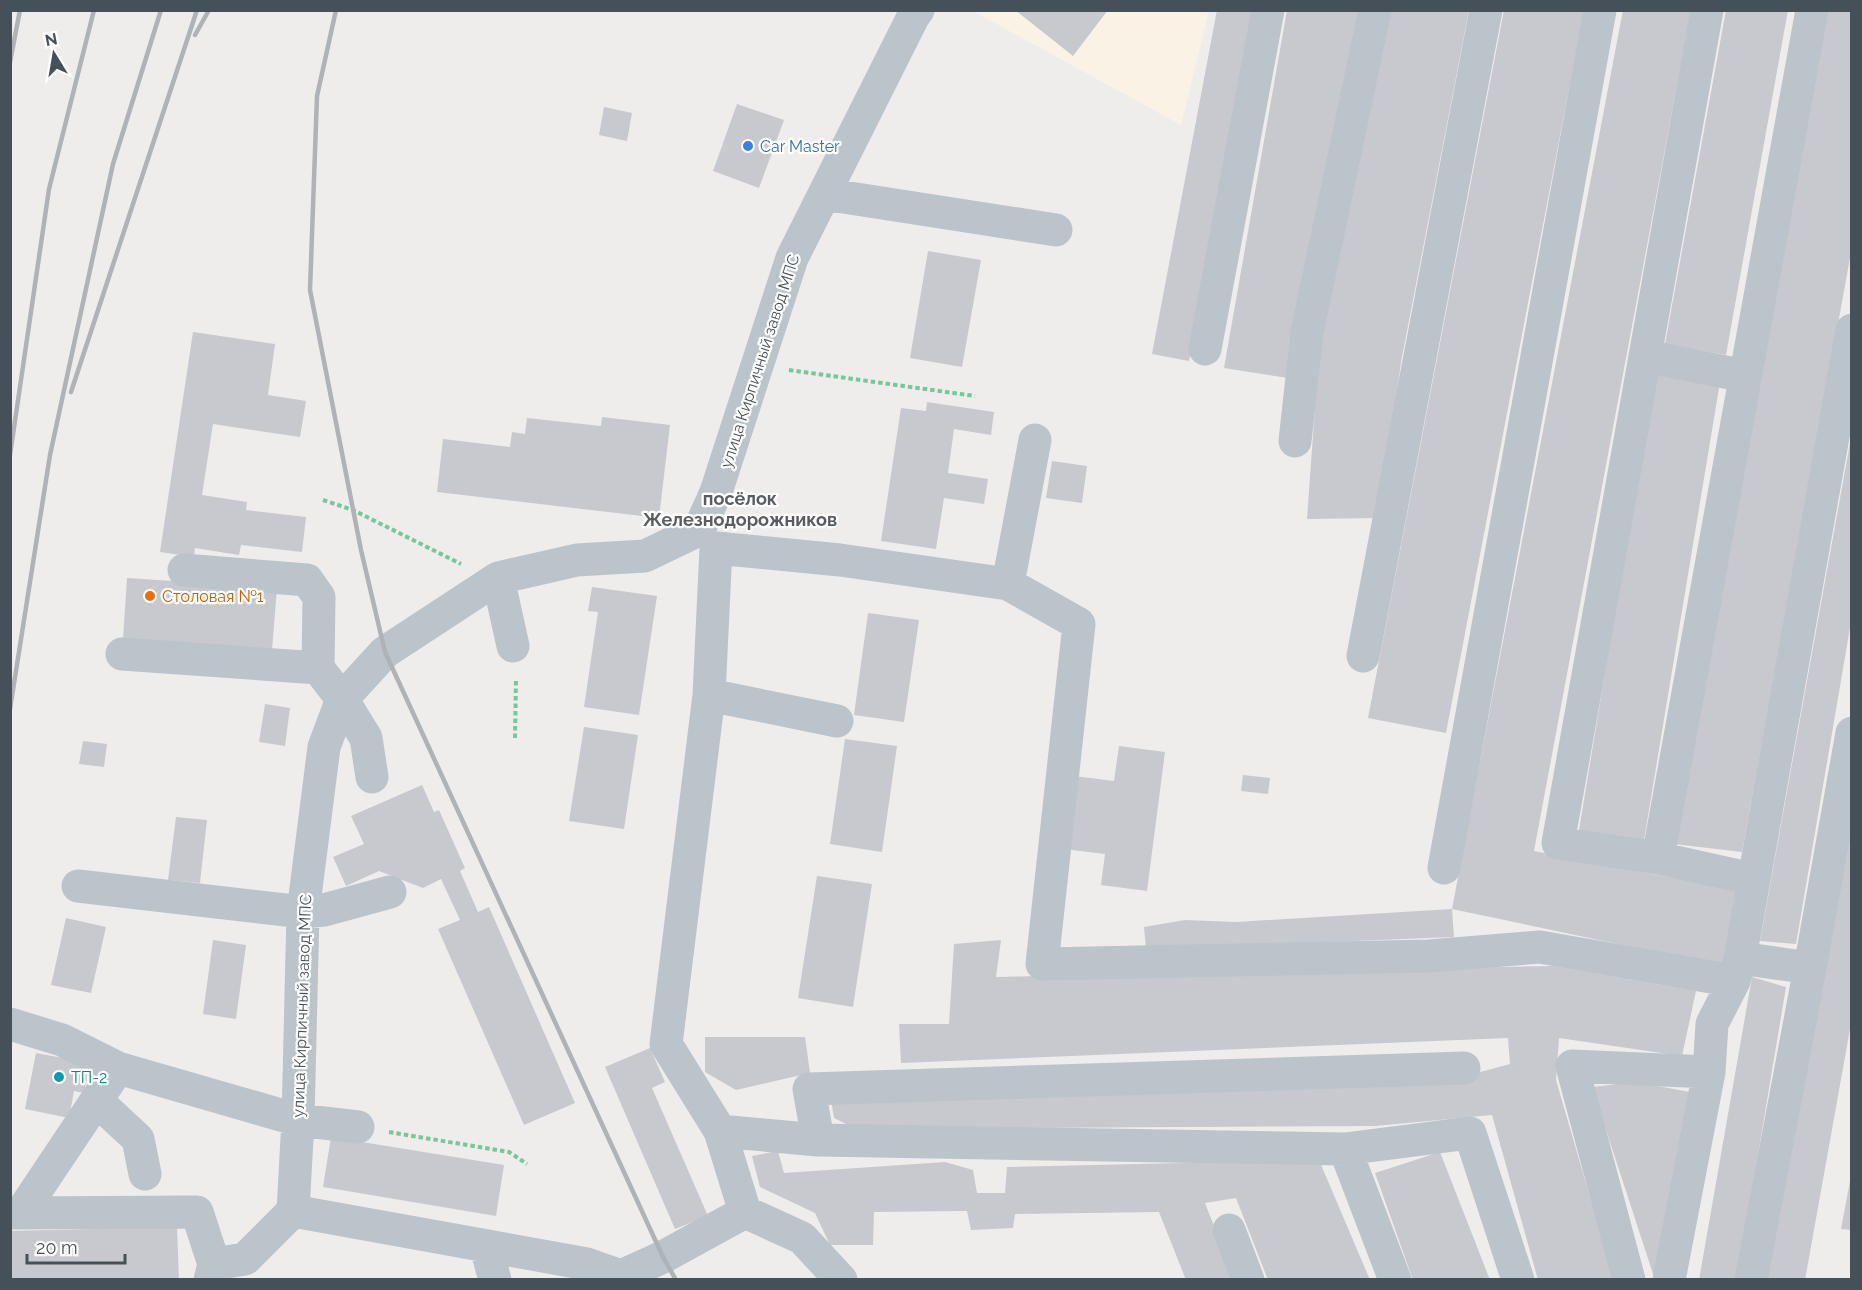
<svg xmlns="http://www.w3.org/2000/svg" width="1862" height="1290" font-family="Raleway,sans-serif">
<style>
.commercial{fill:#faf3e5}
.building{fill:#c7c9cf}
.lines{fill:none;stroke-linecap:round;stroke-linejoin:round}
.path{stroke:#76c79a;stroke-width:4;stroke-dasharray:4.5 3;stroke-linecap:butt}
.minor{stroke:#bbc4cb;stroke-width:33}
.rail{stroke:#afb2b6;stroke-width:4.5}
.shop-dot{fill:#3f7fe0;stroke:#fff;stroke-width:2}
.food-dot{fill:#e8710a;stroke:#fff;stroke-width:2}
.culture-dot{fill:#0f9aa8;stroke:#fff;stroke-width:2}
.labels{text-anchor:middle;dominant-baseline:central;stroke-width:4.5;stroke-linejoin:round;paint-order:stroke}
.shop-label{font-size:16px;fill:#366cbe;stroke:#fff;text-anchor:start}
.street-label{font-size:16px;fill:#465058;stroke:#fff}
.food-label{font-size:16px;fill:#c56008;stroke:#fff;text-anchor:start}
.culture-label{font-size:16px;fill:#0d838f;stroke:#fff;text-anchor:start}
.neighbourhood-label{font-size:18px;font-weight:bold;fill:#595d61;stroke:#fff}
</style>
<rect width="100%" height="100%" fill="#efecec"/>
<path class="commercial" d="M 973,11 L 1209,11 L 1181,125 Z"/>
<path class="building" d="M 1015,10 L 1108,10 L 1073,56 Z
M 1217,10 L 1254,10 L 1189,361 L 1152,354 Z
M 1287,10 L 1359,10 L 1288,378 L 1224,368 Z
M 1390,10 L 1469,10 L 1401,362 L 1380,518 L 1307,519 L 1319,351 Z
M 1504,10 L 1584,10 L 1446,733 L 1368,718 Z
M 1623,10 L 1691,10 L 1534,851 L 1736,890 L 1722,966 L 1452,909 Z
M 1726,10 L 1788,10 L 1726,355 L 1665,344 Z
M 1825,10 L 1852,10 L 1852,247 L 1742,852 L 1674,844 Z
M 737,104 L 784,120 L 759,188 L 713,171 Z
M 604,107 L 632,113 L 627,141 L 599,135 Z
M 928,251 L 981,260 L 962,367 L 910,358 Z
M 193,332 L 275,344 L 268,395 L 306,401 L 300,437 L 213,424 L 202,495 L 247,502 L 246,510 L 306,517 L 302,552 L 241,545 L 239,555 L 195,548 L 194,557 L 160,552 Z
M 1655,371 L 1720,382 L 1644,840 L 1579,830 Z
M 927,402 L 994,412 L 991,435 L 954,429 L 948,473 L 988,479 L 984,504 L 944,498 L 936,549 L 881,541 L 901,408 L 926,411 Z
M 602,417 L 670,425 L 659,518 L 437,492 L 443,439 L 510,447 L 512,432 L 525,434 L 527,418 L 601,426 Z
M 1850,443 L 1852,616 L 1796,944 L 1760,941 Z
M 1052,461 L 1087,466 L 1082,503 L 1046,498 Z
M 127,578 L 277,588 L 272,650 L 123,639 Z
M 592,587 L 657,596 L 639,715 L 584,707 L 598,612 L 588,611 Z
M 868,613 L 919,620 L 904,722 L 854,715 Z
M 265,704 L 290,708 L 285,746 L 259,742 Z
M 584,727 L 638,735 L 624,829 L 569,821 Z
M 845,739 L 897,746 L 882,852 L 830,844 Z
M 83,741 L 107,744 L 104,767 L 79,764 Z
M 1119,746 L 1165,752 L 1147,891 L 1101,885 L 1105,854 L 1064,849 L 1074,776 L 1114,781 Z
M 1243,775 L 1270,778 L 1268,794 L 1241,791 Z
M 422,785 L 434,812 L 439,810 L 465,868 L 460,871 L 478,912 L 489,907 L 575,1103 L 524,1125 L 438,929 L 460,920 L 441,879 L 423,888 L 379,871 L 346,886 L 333,857 L 364,844 L 351,816 Z
M 1852,811 L 1852,1018 L 1805,1280 L 1766,1280 Z
M 176,817 L 207,820 L 200,883 L 168,880 Z
M 817,876 L 872,884 L 853,1007 L 798,998 Z
M 1452,909 L 1454,937 L 1146,949 L 1144,927 L 1185,920 L 1236,922 Z
M 66,918 L 106,927 L 91,993 L 51,985 Z
M 213,940 L 246,945 L 236,1019 L 203,1014 Z
M 1001,940 L 996,977 L 1554,966 L 1696,991 L 1682,1056 L 1559,1038 L 1556,1080 L 1614,1280 L 1538,1280 L 1492,1115 L 1375,1126 L 856,1129 L 834,1118 L 831,1100 L 1447,1081 L 1510,1064 L 1508,1038 L 901,1063 L 899,1024 L 949,1024 L 954,944 Z
M 1752,977 L 1786,987 L 1737,1280 L 1699,1280 Z
M 705,1037 L 805,1037 L 810,1073 L 736,1090 L 705,1072 Z
M 650,1048 L 665,1082 L 652,1088 L 708,1216 L 675,1229 L 605,1067 Z
M 36,1053 L 90,1063 L 84,1093 L 74,1091 L 69,1118 L 25,1109 Z
M 1636,1082 L 1690,1092 L 1655,1280 L 1592,1087 Z
M 331,1137 L 504,1165 L 496,1216 L 323,1187 Z
M 778,1151 L 784,1173 L 945,1162 L 973,1170 L 977,1193 L 1005,1193 L 1007,1167 L 1319,1160 L 1370,1280 L 1268,1280 L 1236,1198 L 1205,1203 L 1235,1280 L 1186,1280 L 1159,1212 L 1015,1214 L 1013,1228 L 971,1230 L 967,1211 L 874,1212 L 873,1245 L 830,1245 L 815,1213 L 760,1187 L 752,1156 Z
M 1440,1152 L 1490,1280 L 1413,1280 L 1375,1173 Z
M 1850,1181 L 1852,1181 L 1852,1230 L 1841,1229 Z
M 177,1227 L 179,1280 L 10,1280 L 10,1231 Z"/>
<g class="lines">
<path class="path" d="M 789,370 L 975,396
M 323,500 L 353,510 L 461,564
M 515,738 L 516,679
M 389,1132 L 509,1152 L 527,1164"/>
<path class="minor" d="M 1707,10 L 1558,843 L 1658,858 L 1753,879
M 824,194 L 1056,230
M 1205,349 L 1268,10
M 1645,356 L 1745,376
M 1295,441 L 1307,332 L 1375,10
M 184,570 L 307,580 L 319,597 L 318,668 L 342,699 L 366,738 L 372,777
M 498,578 L 513,646
M 1008,584 L 1035,440
M 122,654 L 318,668
M 1363,656 L 1486,10
M 709,695 L 837,721
M 1658,858 L 1812,10
M 1444,868 L 1600,10
M 78,886 L 303,912 L 324,910 L 390,892
M 1740,958 L 1810,968
M 10,1024 L 62,1040 L 118,1068 L 298,1120 L 358,1127
M 97,1101 L 138,1139 L 145,1174
M 720,1131 L 666,1044 L 709,695 L 716,548 L 840,560 L 1008,584 L 1079,624 L 1042,964 L 1429,956 L 1540,947 L 1734,981
M 1345,1149 L 1470,1133 L 1518,1280
M 293,1211 L 298,1120 L 303,912 L 324,747 L 342,699 L 385,652 L 498,578 L 577,560 L 645,556 L 699,530 L 716,492 L 792,258 L 913,17 L 918,10
M 293,1211 L 587,1264 L 621,1276 L 663,1257 L 745,1212 L 720,1131 L 818,1140
M 745,1212 L 802,1238 L 841,1280
M 10,1213 L 197,1212 L 214,1264
M 21,1213 L 118,1068
M 1229,1230 L 1248,1280
M 486,1247 L 495,1280
M 210,1280 L 214,1264 L 245,1259 L 293,1211
M 1395,1280 L 1345,1149 L 818,1140 L 809,1089 L 1464,1068
M 1629,1280 L 1572,1066 L 1709,1072
M 1669,1280 L 1709,1072 L 1712,1024 L 1734,981 L 1740,958 L 1852,330
M 1751,1280 L 1810,968 L 1852,733"/>
<path class="rail" d="M 336,10 L 317,96 L 310,290 L 361,550 L 385,652 L 663,1257 L 676,1280
M 195,35 L 209,10
M 10,62 L 20,10
M 71,392 L 197,10
M 10,455 L 49,189 L 94,10
M 10,709 L 50,455 L 113,164 L 161,10"/>
</g>
<circle class="shop-dot" cx="748" cy="146" r="6"/>
<circle class="food-dot" cx="150" cy="596" r="6"/>
<circle class="culture-dot" cx="59" cy="1077" r="6"/>
<g class="labels">
<g class="shop-label">
<text x="760" y="146">Car Master</text>
</g>
<g class="street-label">
<text transform="translate(760 361) rotate(-72)">улица Кирпичный завод МПС</text>
<text transform="translate(302 1006) rotate(-88)">улица Кирпичный завод МПС</text>
</g>
<g class="food-label">
<text x="162" y="596">Столовая №1</text>
</g>
<g class="culture-label">
<text x="71" y="1077">ТП-2</text>
</g>
<g class="neighbourhood-label">
<text x="740" y="498">посёлок<tspan x="740" dy="21">Железнодорожников</tspan></text>
</g>
</g>
<rect width="1862" height="1290" fill="none" stroke="#465058" stroke-width="24"/>
<g transform="translate(54 54) rotate(349)" stroke="#ffffff" stroke-width="4.5" paint-order="stroke">
<path d="M0-4.5L10 22L0 15L-10 22Z" fill="#465058"/>
<text y="-9" font-size="16" font-weight="bold" text-anchor="middle" fill="#465058">N</text>
</g>
<path d="M27 1254v9h98v-9" fill="none" stroke="#465058" stroke-width="3"/>
<text x="36" y="1254" font-size="18" fill="#465058" stroke="#ffffff" stroke-width="4.5" paint-order="stroke">20 m</text>
</svg>
